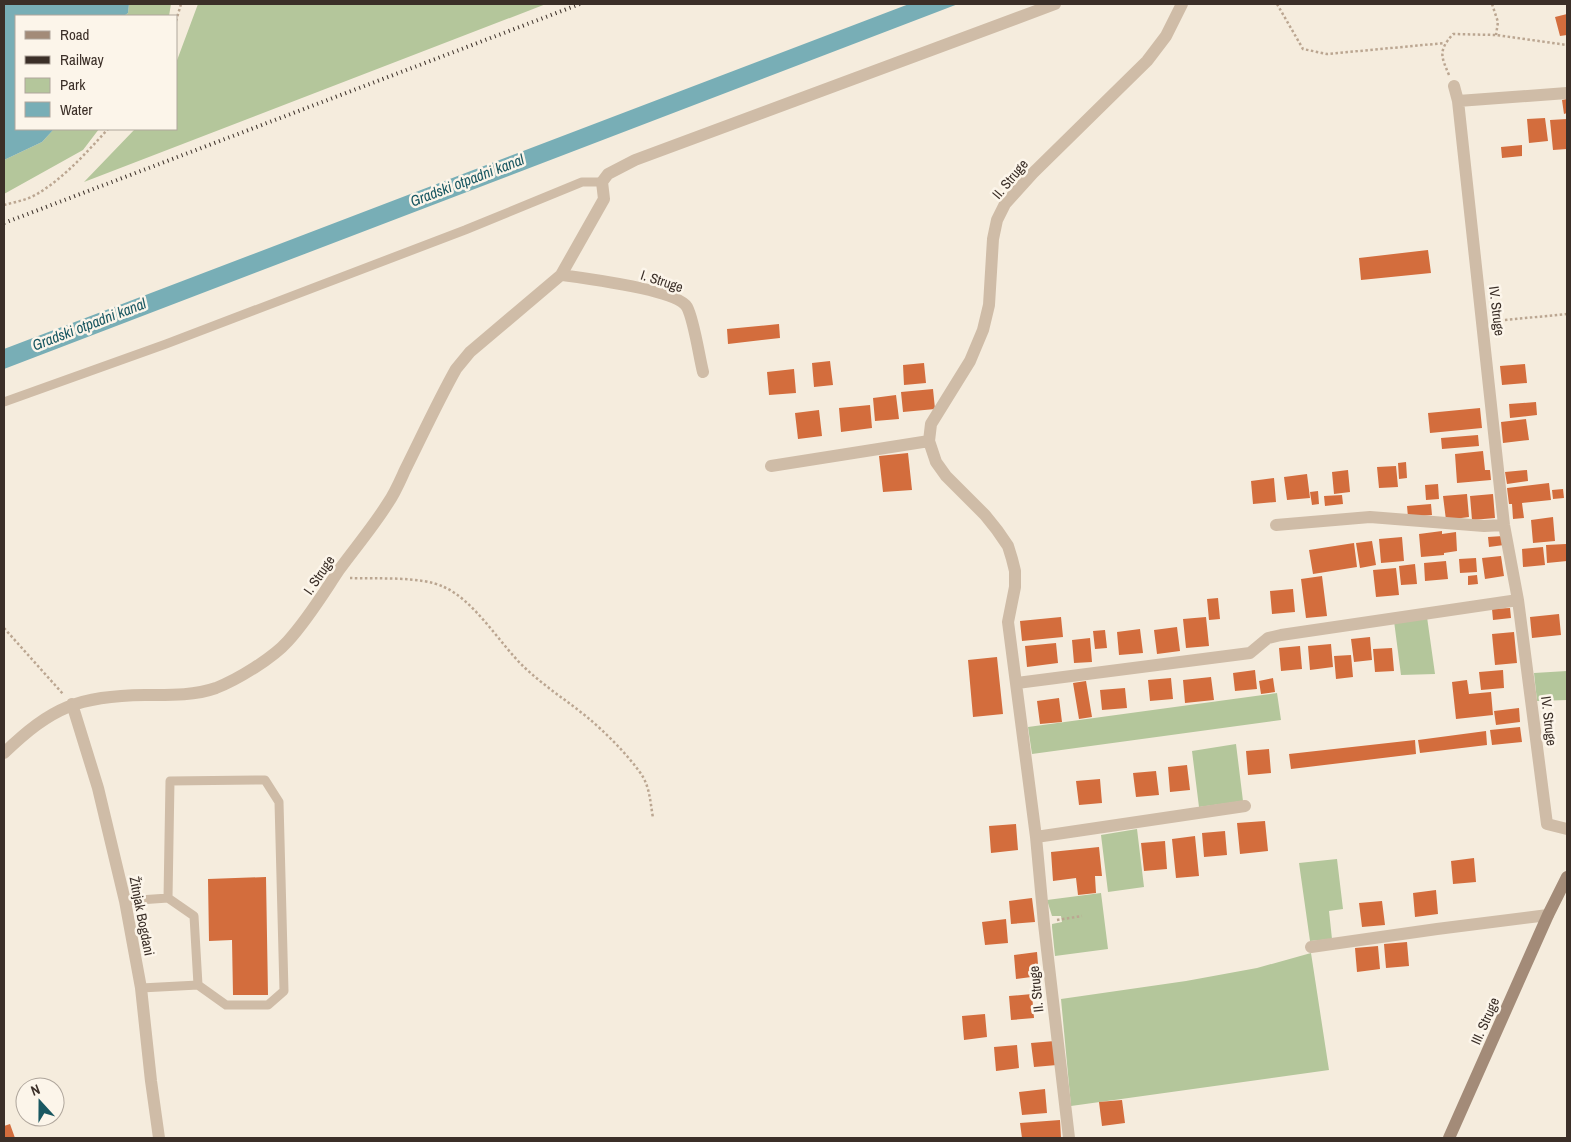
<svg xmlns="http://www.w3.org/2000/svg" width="1571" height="1142" font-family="'Archivo Narrow',sans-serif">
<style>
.green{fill:#b4c69b}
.water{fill:#78aeb6}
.building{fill:#d36d3d}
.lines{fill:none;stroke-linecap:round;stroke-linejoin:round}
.path{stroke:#bba691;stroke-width:2.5;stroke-dasharray:2.5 2.5;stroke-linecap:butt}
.lane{stroke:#cfbca7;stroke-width:9}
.street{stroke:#cfbca7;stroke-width:12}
.secondary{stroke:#a38b78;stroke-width:12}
.rail{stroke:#3b2f28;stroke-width:4;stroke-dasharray:1 4;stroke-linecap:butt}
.labels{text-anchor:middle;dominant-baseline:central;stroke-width:5;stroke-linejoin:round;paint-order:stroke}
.street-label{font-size:14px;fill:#3b2f28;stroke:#fcf5ea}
.water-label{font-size:15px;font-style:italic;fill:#195761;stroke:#fcf5ea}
</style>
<rect width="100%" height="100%" fill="#f5ecdd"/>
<path class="green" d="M 129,4 L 171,4 L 169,16 L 124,16 L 128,13 Z
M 198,4 L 546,4 L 84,182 L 135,129 L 176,129 L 176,63 Z
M 54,129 L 99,129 L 83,150 L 4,194 L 4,160 L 42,142 Z
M 1427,617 L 1435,674 L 1401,675 L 1394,621 Z
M 1567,671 L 1567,700 L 1537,701 L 1534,673 Z
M 1277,693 L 1281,720 L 1032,754 L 1028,727 Z
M 1236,744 L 1243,801 L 1199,807 L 1192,751 Z
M 1137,829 L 1144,887 L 1108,892 L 1101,835 Z
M 1337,859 L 1343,909 L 1329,911 L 1332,939 L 1310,941 L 1299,863 Z
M 1101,893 L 1108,949 L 1055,956 L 1052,927 L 1052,924 L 1062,922 L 1061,916 L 1052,916 L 1047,900 Z
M 1311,953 L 1329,1070 L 1071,1106 L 1061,999 L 1186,981 L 1257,968 Z"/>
<path class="water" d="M 4,4 L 129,4 L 128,13 L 124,16 L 16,16 L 16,129 L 54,129 L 42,142 L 4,160 Z
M 909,4 L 958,4 L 4,369 L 4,349 Z"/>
<path class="building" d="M 1567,14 L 1567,35 L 1560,36 L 1555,17 Z
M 1567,99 L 1567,113 L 1564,114 L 1562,100 Z
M 1545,118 L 1548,141 L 1529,143 L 1527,119 Z
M 1567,119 L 1567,149 L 1553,150 L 1550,120 Z
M 1522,145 L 1522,156 L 1502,158 L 1501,147 Z
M 1428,250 L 1431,273 L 1361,280 L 1359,258 Z
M 779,324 L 780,338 L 728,344 L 727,329 Z
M 830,361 L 833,385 L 814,387 L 812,363 Z
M 924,363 L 926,383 L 904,385 L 903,365 Z
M 1525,364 L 1527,383 L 1502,385 L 1500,366 Z
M 794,369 L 796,393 L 769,395 L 767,372 Z
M 933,389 L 935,409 L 903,412 L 901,392 Z
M 896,395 L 899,419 L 875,421 L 873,398 Z
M 1536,402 L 1537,415 L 1510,418 L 1509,404 Z
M 870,405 L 872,428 L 841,432 L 839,408 Z
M 1480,408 L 1482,428 L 1430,433 L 1428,413 Z
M 819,410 L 822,436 L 798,439 L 795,413 Z
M 1526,419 L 1529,440 L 1503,443 L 1501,422 Z
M 1478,435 L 1479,446 L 1442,449 L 1441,438 Z
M 1483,451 L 1485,470 L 1490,470 L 1491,480 L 1457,483 L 1455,454 Z
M 908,453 L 912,490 L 883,492 L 879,456 Z
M 1406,462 L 1407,478 L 1399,479 L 1398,463 Z
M 1396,466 L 1398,487 L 1379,488 L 1377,467 Z
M 1348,470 L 1350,492 L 1334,494 L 1332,472 Z
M 1527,470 L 1528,481 L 1507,484 L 1505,472 Z
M 1307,474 L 1310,498 L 1287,500 L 1284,477 Z
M 1274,478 L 1276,502 L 1253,504 L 1251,481 Z
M 1549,483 L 1551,500 L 1522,503 L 1524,518 L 1513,519 L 1512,504 L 1509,504 L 1507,488 Z
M 1438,484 L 1439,499 L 1426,500 L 1425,485 Z
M 1563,489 L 1564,498 L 1553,499 L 1552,490 Z
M 1318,491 L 1319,504 L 1312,505 L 1310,492 Z
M 1467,494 L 1469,517 L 1446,520 L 1443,496 Z
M 1493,494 L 1495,518 L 1472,520 L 1470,496 Z
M 1342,495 L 1343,504 L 1325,506 L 1324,496 Z
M 1431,504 L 1432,515 L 1408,517 L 1407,506 Z
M 1553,517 L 1555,541 L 1533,543 L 1531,520 Z
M 1442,531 L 1442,534 L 1456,532 L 1457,551 L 1444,553 L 1444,555 L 1421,557 L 1419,534 Z
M 1503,536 L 1504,545 L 1489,547 L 1488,537 Z
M 1402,537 L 1404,561 L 1381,563 L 1379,539 Z
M 1372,541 L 1376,565 L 1360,568 L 1356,543 Z
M 1354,543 L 1357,567 L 1313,574 L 1309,550 Z
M 1566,544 L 1567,561 L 1547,563 L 1546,545 Z
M 1543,547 L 1545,565 L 1523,567 L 1522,549 Z
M 1501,556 L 1504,576 L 1485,579 L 1482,558 Z
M 1476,558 L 1477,572 L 1460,573 L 1459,559 Z
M 1446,561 L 1448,579 L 1425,581 L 1424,563 Z
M 1415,564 L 1417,584 L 1401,585 L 1399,566 Z
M 1396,568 L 1399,595 L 1376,597 L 1373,570 Z
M 1477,575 L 1478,584 L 1468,585 L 1468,576 Z
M 1322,576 L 1327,616 L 1306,618 L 1301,579 Z
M 1293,589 L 1295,612 L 1272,614 L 1270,591 Z
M 1218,598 L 1220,619 L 1209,620 L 1207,599 Z
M 1510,608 L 1511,618 L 1493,620 L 1492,609 Z
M 1559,614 L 1561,635 L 1532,638 L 1530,617 Z
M 1061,617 L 1063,637 L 1022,641 L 1020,621 Z
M 1206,617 L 1209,646 L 1186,648 L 1183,619 Z
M 1177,627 L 1180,651 L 1157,654 L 1154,630 Z
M 1140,629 L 1143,653 L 1119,655 L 1117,632 Z
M 1105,630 L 1107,648 L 1095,649 L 1093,631 Z
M 1514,632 L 1517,663 L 1495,665 L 1492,634 Z
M 1370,637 L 1372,660 L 1354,662 L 1351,639 Z
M 1090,638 L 1092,662 L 1074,663 L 1072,640 Z
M 1056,643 L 1058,663 L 1027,667 L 1025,646 Z
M 1331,644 L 1333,667 L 1310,670 L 1308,646 Z
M 1300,646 L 1302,669 L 1281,671 L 1279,648 Z
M 1392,648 L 1394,671 L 1375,672 L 1373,649 Z
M 1351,655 L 1353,677 L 1336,679 L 1334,656 Z
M 997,657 L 1003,714 L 973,717 L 968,660 Z
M 1255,670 L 1257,689 L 1235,691 L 1233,673 Z
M 1503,670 L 1504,688 L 1481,690 L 1479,672 Z
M 1211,677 L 1214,700 L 1185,703 L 1183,680 Z
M 1171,678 L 1173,699 L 1150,701 L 1148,680 Z
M 1273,678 L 1275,692 L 1261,694 L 1259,681 Z
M 1467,680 L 1469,694 L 1491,692 L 1493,715 L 1456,719 L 1452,682 Z
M 1086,681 L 1092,717 L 1079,719 L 1073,683 Z
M 1125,688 L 1127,708 L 1102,710 L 1100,690 Z
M 1059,698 L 1062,722 L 1040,724 L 1037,701 Z
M 1519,708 L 1520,722 L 1496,725 L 1494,711 Z
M 1520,727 L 1522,742 L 1492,745 L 1490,730 Z
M 1486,731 L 1487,745 L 1420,753 L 1418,740 Z
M 1415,740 L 1416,754 L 1291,769 L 1289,754 Z
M 1269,749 L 1271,773 L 1248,775 L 1246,751 Z
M 1187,765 L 1190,790 L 1170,792 L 1168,767 Z
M 1156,771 L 1159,795 L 1136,797 L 1133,773 Z
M 1100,779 L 1102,803 L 1079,805 L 1076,781 Z
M 1265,821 L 1268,851 L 1240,854 L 1237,823 Z
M 1016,824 L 1018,850 L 991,853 L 989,826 Z
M 1225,831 L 1227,855 L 1204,857 L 1202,833 Z
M 1195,836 L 1199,876 L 1176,878 L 1172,839 Z
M 1165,841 L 1167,869 L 1144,871 L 1141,843 Z
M 1099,847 L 1102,876 L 1095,876 L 1096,893 L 1078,895 L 1076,878 L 1053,881 L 1051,852 Z
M 1474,858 L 1476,882 L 1453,884 L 1451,861 Z
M 266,877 L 268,995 L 233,995 L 232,940 L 209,941 L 208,879 Z
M 1436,890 L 1438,914 L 1415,917 L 1413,893 Z
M 1032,898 L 1035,922 L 1011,924 L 1009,901 Z
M 1382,901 L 1385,925 L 1362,927 L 1359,903 Z
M 1006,919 L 1008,943 L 985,945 L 982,922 Z
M 1407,942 L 1409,966 L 1386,968 L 1384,944 Z
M 1378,946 L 1380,969 L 1357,972 L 1355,948 Z
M 1037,952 L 1039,976 L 1016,979 L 1014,955 Z
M 1032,994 L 1034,1018 L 1011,1020 L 1009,996 Z
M 985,1014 L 987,1037 L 964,1040 L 962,1016 Z
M 1055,1041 L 1057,1065 L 1034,1067 L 1031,1043 Z
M 1017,1045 L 1019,1068 L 996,1071 L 994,1047 Z
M 1045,1089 L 1047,1113 L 1022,1115 L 1019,1092 Z
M 1122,1100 L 1125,1123 L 1102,1126 L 1099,1102 Z
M 1060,1120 L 1061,1138 L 1022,1138 L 1020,1123 Z
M 10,1124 L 15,1138 L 5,1138 L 4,1126 Z"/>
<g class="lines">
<path class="path" d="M 1277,4 L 1303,49 L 1327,54 L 1445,43
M 1492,4 L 1498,22 L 1496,35
M 176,21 L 181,4
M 1449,75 C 1441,56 1438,51 1453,34 L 1496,35 L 1567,45
M 4,205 C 15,202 27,200 37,194 C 64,178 87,152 108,129
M 1495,321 L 1567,314
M 350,578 C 376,579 422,576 444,587 C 475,601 500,644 524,667 C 544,686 566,700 587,717 C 605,732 625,752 639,771 C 650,785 650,801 653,818
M 4,628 L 63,694
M 1057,920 L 1082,916"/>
<path class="lane" d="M 4,402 L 166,344 L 465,230 L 582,182 L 602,182
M 168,898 L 194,916 L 198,985
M 125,901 L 168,898 L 170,781 L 265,780 L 279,802 L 284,991 L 268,1005 L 226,1005 L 198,985 L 141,988"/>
<path class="street" d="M 1454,86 L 1458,101 L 1504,525 L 1518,600 L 1547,824 L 1567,829
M 1458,101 L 1567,93
M 561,275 C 583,278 677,290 687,307 C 694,320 699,356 703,372
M 771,466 L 929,441
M 1276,525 L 1370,517 L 1484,526 L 1504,525
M 1017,683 L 1250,653 L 1268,638 L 1281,635 L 1518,600
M 72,704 L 98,788 L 125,901 L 141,988 L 151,1081 L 159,1138
M 4,753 C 52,707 78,696 145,695 C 168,695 193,696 216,688 C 237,680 273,658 288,641 C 308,619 323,594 339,570 C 355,548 373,527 388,503 C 395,493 400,481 405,470 C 422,436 438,401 456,369 L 470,352 L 561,275 L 604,199 L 602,182 L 608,174 L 635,160 L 1055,4
M 1036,837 L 1245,806
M 1311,947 L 1437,929 L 1548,915
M 1069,1138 L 1044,924 L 1036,837 L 1008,622 L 1015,587 L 1015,571 L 1012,559 L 1008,546 L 997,530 L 985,515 L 946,476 L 936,462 L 929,441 L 931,424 L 970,361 L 983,330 L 989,305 L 993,239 L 997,220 L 1005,204 L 1033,173 L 1147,61 L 1166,36 L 1182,4"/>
<path class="secondary" d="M 1449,1138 L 1548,915 L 1567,877"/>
<path class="rail" d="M 4,223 L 580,4"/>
</g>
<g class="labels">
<g class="street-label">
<text transform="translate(1010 179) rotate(-50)">II. Struge</text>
<text transform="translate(662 281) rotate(18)">I. Struge</text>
<text transform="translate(1497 311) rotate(83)">IV. Struge</text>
<text transform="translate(319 575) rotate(-56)">I. Struge</text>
<text transform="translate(1549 721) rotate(83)">IV. Struge</text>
<text transform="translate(142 916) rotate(79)">Žitnjak Bogdani</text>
<text transform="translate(1036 989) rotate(-96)">II. Struge</text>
<text transform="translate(1485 1021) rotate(-66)">III. Struge</text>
</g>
<g class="water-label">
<text transform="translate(467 180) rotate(-21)">Gradski otpadni kanal</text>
<text transform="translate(89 324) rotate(-21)">Gradski otpadni kanal</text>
</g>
</g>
<rect width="1571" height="1142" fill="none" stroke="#3b2f28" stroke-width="10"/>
<rect x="15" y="15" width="162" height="115" fill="#fcf5ea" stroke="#afa69c"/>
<rect x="25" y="31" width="25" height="8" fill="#a38b78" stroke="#afa69c"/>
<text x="60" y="40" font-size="15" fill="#3b2f28">Road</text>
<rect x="25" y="56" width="25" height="8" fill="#3b2f28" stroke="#afa69c"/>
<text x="60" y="65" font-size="15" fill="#3b2f28">Railway</text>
<rect x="25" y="78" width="25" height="15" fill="#b4c69b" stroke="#afa69c"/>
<text x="60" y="90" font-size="15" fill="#3b2f28">Park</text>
<rect x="25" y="102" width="25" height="15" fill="#78aeb6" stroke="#afa69c"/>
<text x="60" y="115" font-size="15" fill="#3b2f28">Water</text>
<g transform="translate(40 1102) rotate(339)"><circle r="24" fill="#fcf5ea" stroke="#afa69c"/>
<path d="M0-4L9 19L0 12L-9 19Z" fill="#195761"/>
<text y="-8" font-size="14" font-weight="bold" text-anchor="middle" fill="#3b2f28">N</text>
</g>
</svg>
